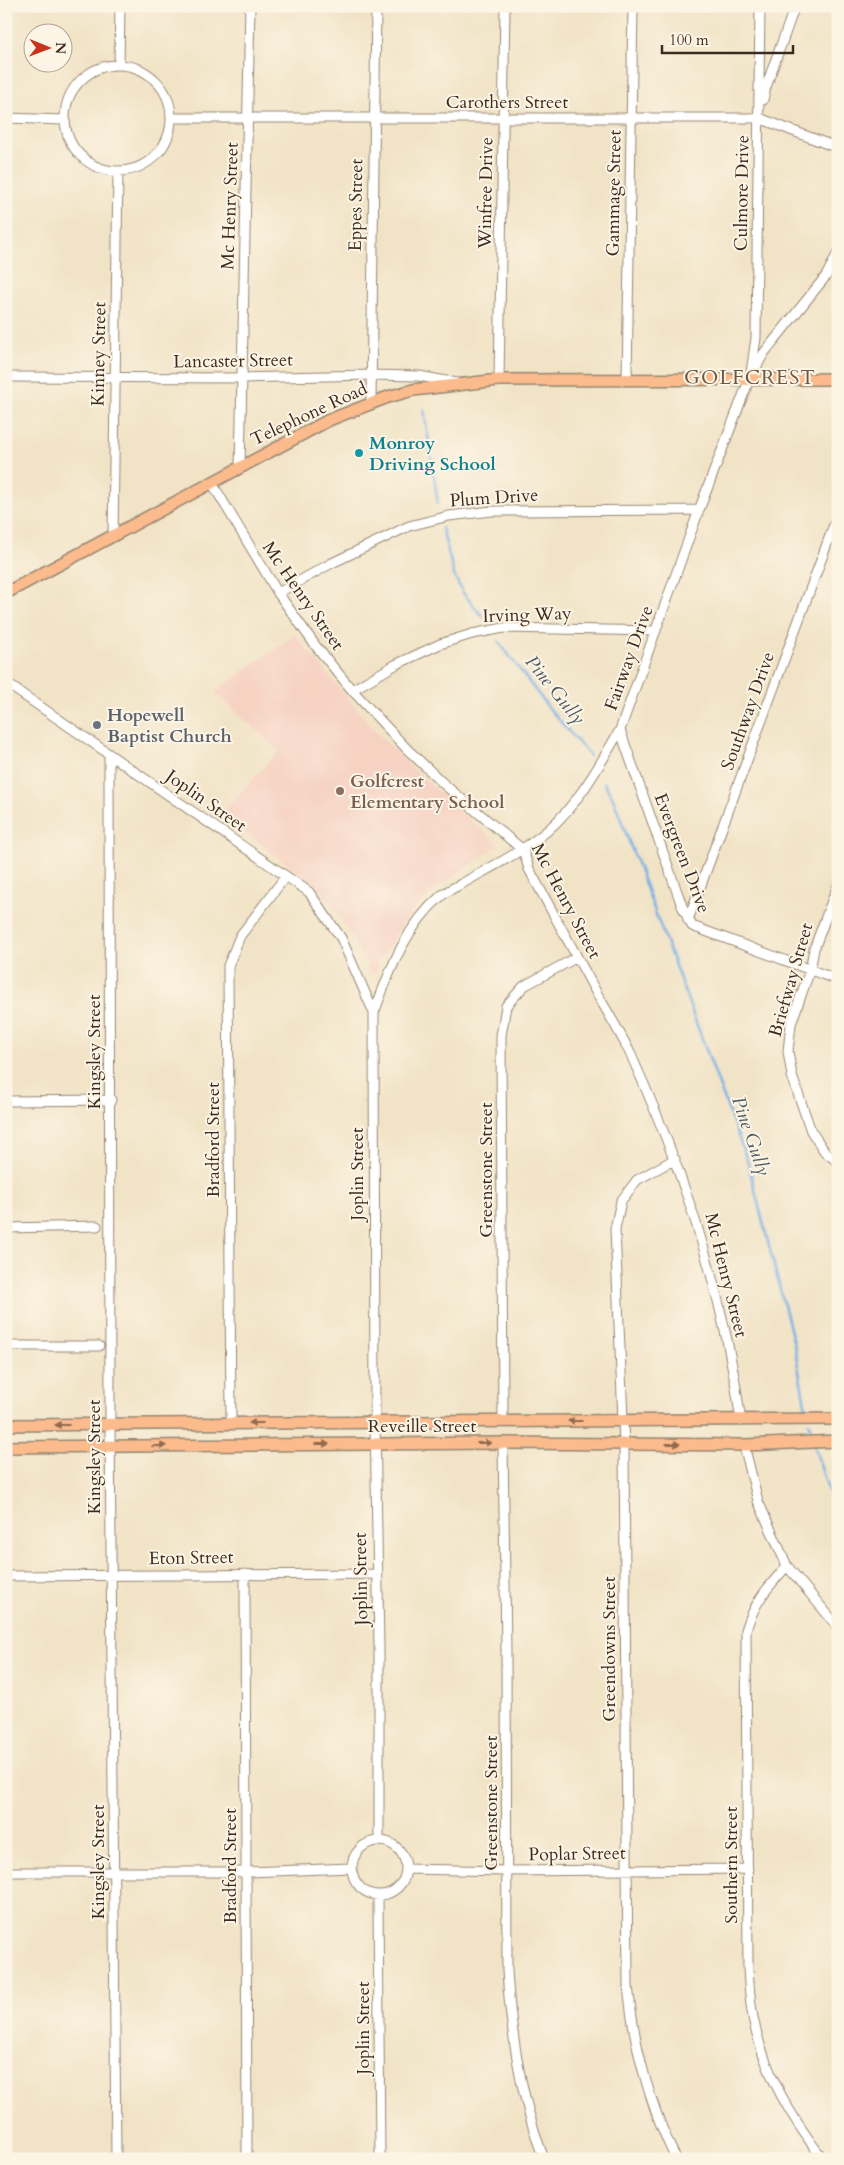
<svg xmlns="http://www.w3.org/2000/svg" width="844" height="2165" font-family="Cardo,serif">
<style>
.built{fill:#f6d2c3}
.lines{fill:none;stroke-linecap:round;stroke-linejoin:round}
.stream{stroke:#72afe4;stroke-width:2.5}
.minor-casing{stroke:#968672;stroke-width:11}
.major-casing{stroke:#968672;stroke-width:14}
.minor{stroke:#fff;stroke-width:9}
.major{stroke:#fbbb8c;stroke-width:11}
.oneway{fill:#916b50}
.culture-dot{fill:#0f9aa8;stroke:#fcf5e5;stroke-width:2}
.worship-dot{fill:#6b7280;stroke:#fcf5e5;stroke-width:2}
.education-dot{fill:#8d6e63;stroke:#fcf5e5;stroke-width:2}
.labels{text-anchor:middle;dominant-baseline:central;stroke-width:4;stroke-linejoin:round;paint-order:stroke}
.street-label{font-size:18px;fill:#3b2a1e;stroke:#fcf5e5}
.culture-label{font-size:18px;font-weight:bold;fill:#0d838f;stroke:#fcf5e5;text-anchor:start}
.worship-label{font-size:18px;font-weight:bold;fill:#5b616d;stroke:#fcf5e5;text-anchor:start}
.education-label{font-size:18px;font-weight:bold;fill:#785e54;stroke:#fcf5e5;text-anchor:start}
.water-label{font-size:19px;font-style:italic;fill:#4e5963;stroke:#fcf5e5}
.quarter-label{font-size:20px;letter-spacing:1px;fill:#705744;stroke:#fcf5e5}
</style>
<rect width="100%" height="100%" fill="#fcf5e5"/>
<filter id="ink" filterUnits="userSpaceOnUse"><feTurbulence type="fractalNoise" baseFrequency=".02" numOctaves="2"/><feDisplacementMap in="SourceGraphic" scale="10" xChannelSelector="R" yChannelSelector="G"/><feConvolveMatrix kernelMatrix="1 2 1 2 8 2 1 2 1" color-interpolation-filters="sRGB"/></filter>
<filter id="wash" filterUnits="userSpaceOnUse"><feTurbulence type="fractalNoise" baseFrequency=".0096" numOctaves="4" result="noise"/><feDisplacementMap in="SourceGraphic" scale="20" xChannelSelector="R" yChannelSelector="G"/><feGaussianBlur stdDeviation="1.12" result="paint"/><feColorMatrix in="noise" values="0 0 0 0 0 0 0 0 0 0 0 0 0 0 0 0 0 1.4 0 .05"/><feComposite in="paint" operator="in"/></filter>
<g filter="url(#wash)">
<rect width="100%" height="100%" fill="#f1e3c6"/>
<path class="built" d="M 295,635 L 374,730 L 413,769 L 499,845 L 438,887 L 418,905 L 401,926 L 382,958 L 379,957 L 376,962 L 379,964 L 376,973 L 369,972 L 355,942 L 331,903 L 320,889 L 221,814 L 279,751 L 215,692 Z"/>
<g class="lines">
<path class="stream" d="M 424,410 L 438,504
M 442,528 L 454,575 L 463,593 L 483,617
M 498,641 L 548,707 L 590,756
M 604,783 L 613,798 L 748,1163 L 794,1344 L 807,1415
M 809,1423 L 813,1439
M 814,1445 L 828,1490 L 838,1508"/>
</g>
</g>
<g filter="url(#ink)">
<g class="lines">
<defs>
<path id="minor" d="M 119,65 L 120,6
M65 118a53 53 0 1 1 106 0a53 53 0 1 1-106 0Z
M 763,100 L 766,87 L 795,6
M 6,118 L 65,120
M 171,118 L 759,118 L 838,148
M 751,373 L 756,338 L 760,6
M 6,377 L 241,378 L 370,375 L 419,376 L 457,383
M 499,380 L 505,6
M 627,380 L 633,6
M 371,404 L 376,6
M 240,467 L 250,6
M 212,483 L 278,593 L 315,645 L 352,690 L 406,748 L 446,786 L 523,850 L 529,869 C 551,910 574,951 596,992 C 608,1013 621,1034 631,1055 C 684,1172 724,1293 741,1421
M 113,537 L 118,171
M 278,593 L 330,564 L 409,526 L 449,516 L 492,511 L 699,510
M 6,683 L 309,892 L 341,938 L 374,1013 L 375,1422 L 379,1646 L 379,1840
M 352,690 L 395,665 L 440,644 L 472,634 L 504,628 L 656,631
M 620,730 L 682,906 L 692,926 L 838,980
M 109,755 L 110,1424 L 116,2159
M 838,885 L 814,949 L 810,970 L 791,1024 L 788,1051 L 792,1076 L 811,1131 L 825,1152 L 838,1162
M 688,920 L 838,514
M 374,1013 C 390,970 405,927 441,896 C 449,889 461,885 470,879 C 497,864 523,851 547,831 C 579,803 599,766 620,730 L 699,510 L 749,380 L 764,353 L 826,276 L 838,253
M 6,1101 L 111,1100
M 675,1159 L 637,1180 L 621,1201 L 615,1229 L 624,1444 L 628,1986 C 634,2047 649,2104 676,2159
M 6,1228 L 97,1226
M 6,1346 L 99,1346
M 503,1421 L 501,1036 L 506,1006 L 524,986 L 577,957
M 231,1423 L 228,966 L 240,936 L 286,876
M 503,1443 L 506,1650 L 507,1971 C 511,2036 521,2099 544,2159
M 744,1445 L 758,1501 L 787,1566 L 838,1627
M 787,1566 C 767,1588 755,1601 746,1630 L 748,1968 C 749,1986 750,2005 754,2022 C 765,2074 791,2117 823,2159
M 245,1574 L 247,2159
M 6,1576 L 376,1574
M352 1868a27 27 0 1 1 54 0a27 27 0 1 1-54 0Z
M 407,1869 L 507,1871 L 748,1869
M 6,1872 L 246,1872 L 351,1868
M 378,1897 L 380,2159"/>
<path id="major" d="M 6,593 L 329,420 L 388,397 L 413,390 L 499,380 L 838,379
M 6,1425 L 838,1419
M 6,1447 L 503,1443 L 744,1445 L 838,1441"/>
</defs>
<use href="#minor" class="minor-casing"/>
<use href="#major" class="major-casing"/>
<use href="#minor" class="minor"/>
<use href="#major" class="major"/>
</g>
<defs><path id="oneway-solid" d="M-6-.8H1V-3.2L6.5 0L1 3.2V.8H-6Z" transform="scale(1.25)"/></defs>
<g class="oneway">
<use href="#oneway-solid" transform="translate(575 1421) rotate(180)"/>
<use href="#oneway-solid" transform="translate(256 1423) rotate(180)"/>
<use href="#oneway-solid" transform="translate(62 1425) rotate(180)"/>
<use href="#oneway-solid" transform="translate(484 1443)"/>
<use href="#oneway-solid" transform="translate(322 1444)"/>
<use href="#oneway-solid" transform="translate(673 1444)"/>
<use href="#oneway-solid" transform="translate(159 1446) rotate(-1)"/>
</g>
</g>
<circle class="culture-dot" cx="359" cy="453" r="5"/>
<circle class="worship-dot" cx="97" cy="725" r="5"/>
<circle class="education-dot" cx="340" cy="791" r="5"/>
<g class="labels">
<g class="street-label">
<text x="507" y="102">Carothers Street</text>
<text transform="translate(486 193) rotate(-89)">Winfree Drive</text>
<text transform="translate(614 193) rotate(-89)">Gammage Street</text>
<text transform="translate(742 193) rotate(-89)">Culmore Drive</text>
<text transform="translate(356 205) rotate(-89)">Eppes Street</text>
<text transform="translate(230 206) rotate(-88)">Mc Henry Street</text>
<text transform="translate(99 354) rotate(-89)">Kinney Street</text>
<text transform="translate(233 361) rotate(-1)">Lancaster Street</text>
<text transform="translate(309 414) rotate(-25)">Telephone Road</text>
<text transform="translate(494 498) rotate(-4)">Plum Drive</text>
<text transform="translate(303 596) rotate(55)">Mc Henry Street</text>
<text transform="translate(527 615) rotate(-2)">Irving Way</text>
<text transform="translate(629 658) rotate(-70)">Fairway Drive</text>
<text transform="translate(748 711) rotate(-70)">Southway Drive</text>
<text transform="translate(206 801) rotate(35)">Joplin Street</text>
<text transform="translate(682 853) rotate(69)">Evergreen Drive</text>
<text transform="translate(566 901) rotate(62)">Mc Henry Street</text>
<text transform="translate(791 980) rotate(-74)">Briefway Street</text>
<text transform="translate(94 1052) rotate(-90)">Kingsley Street</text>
<text transform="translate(213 1140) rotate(-90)">Bradford Street</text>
<text transform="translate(486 1170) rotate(-90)">Greenstone Street</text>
<text transform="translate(357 1174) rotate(-90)">Joplin Street</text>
<text transform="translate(726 1275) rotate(76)">Mc Henry Street</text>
<text x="422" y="1426">Reveille Street</text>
<text transform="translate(94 1457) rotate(-90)">Kingsley Street</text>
<text transform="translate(191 1558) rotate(-1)">Eton Street</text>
<text transform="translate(361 1579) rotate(-91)">Joplin Street</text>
<text transform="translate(609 1649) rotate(-90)">Greendowns Street</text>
<text transform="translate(491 1803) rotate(-90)">Greenstone Street</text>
<text transform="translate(577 1854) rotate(-1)">Poplar Street</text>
<text transform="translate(98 1862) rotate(-90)">Kingsley Street</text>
<text transform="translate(731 1865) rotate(-90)">Southern Street</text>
<text transform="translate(230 1866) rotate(-90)">Bradford Street</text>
<text transform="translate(363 2028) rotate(-90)">Joplin Street</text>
</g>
<g class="culture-label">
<text x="369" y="443">Monroy<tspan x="369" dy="21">Driving School</tspan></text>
</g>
<g class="worship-label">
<text x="107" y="715">Hopewell<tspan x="107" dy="21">Baptist Church</tspan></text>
</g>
<g class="education-label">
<text x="350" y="781">Golfcrest<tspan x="350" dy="21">Elementary School</tspan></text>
</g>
<g class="water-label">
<text transform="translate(555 690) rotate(51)">Pine Gully</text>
<text transform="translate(751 1136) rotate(71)">Pine Gully</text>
</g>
<g class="quarter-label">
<text x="750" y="377">GOLFCREST</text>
</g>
</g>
<rect width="844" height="2165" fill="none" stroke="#fcf5e5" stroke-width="25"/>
<g transform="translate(48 48) rotate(91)"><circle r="24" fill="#fcf5e5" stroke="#afa495"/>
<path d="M0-4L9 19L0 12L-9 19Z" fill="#c8321e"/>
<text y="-8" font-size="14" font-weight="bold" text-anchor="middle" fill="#3b2a1e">N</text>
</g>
<path d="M662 45v8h131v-8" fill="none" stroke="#3b2a1e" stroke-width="2.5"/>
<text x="669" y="45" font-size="15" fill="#3b2a1e" stroke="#fcf5e5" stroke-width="4" paint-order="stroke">100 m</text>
</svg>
